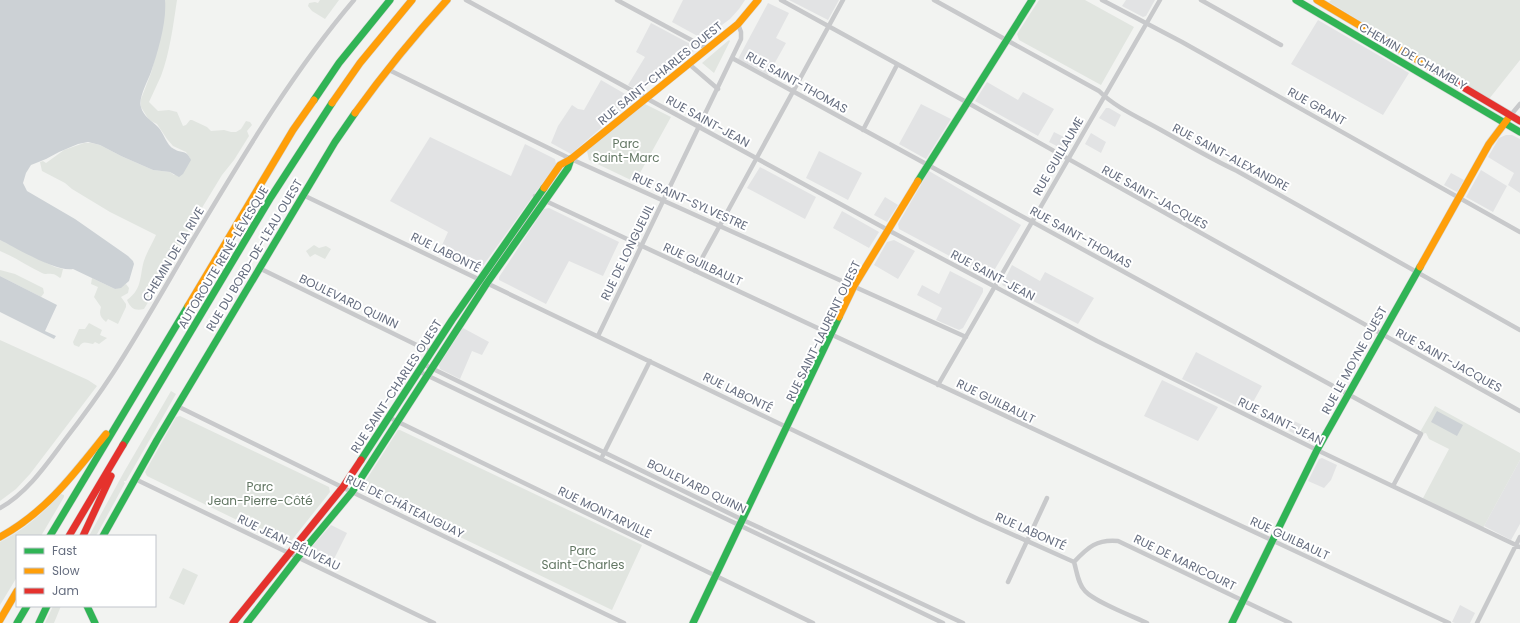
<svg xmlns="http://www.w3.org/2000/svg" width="1520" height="623" font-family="Poppins,sans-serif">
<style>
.built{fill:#e2e3e4}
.green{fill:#e1e5e0}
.water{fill:#ccd1d5}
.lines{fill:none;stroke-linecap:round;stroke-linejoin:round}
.fast-casing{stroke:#d0d0d0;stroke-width:8}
.slow-casing{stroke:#d0d0d0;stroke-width:8}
.jam-casing{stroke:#d0d0d0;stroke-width:8}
.street{stroke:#c8c9cb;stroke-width:4.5}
.fast{stroke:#30b455;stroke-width:7}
.slow{stroke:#ff9f0a;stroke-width:7}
.jam{stroke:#e5322d;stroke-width:7}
.labels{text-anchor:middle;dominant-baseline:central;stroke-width:4;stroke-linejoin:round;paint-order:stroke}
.street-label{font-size:12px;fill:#656d7f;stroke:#fff}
.park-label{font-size:12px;fill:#637764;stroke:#fff}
</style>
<rect width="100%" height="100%" fill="#f2f3f1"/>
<path class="built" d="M 683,0 L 745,0 L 739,9 L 730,19 L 703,39 L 672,22 Z
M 789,0 L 839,0 L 828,20 Z
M 1126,0 L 1155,0 L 1146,16 L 1143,17 L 1122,6 Z
M 768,3 L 789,13 L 776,38 L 786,43 L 768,75 L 738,59 Z
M 1318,20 L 1409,73 L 1383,115 L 1291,64 Z
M 651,23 L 694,46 L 695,50 L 640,92 L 628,85 L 645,57 L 636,52 Z
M 601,80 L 632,98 L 631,102 L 571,154 L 551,143 L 558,126 L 572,105 L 578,109 L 584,110 Z
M 987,82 L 1018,100 L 1023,92 L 1054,109 L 1038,136 L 975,101 Z
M 921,104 L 951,119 L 926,159 L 899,144 Z
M 1106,108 L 1109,108 L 1121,115 L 1115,127 L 1099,118 Z
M 1054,132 L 1072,141 L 1066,151 L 1049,142 Z
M 1091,133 L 1106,142 L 1101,153 L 1085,144 Z
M 1506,135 L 1512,135 L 1520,139 L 1520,193 L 1508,185 L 1514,173 L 1488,157 L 1499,138 Z
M 430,137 L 511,176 L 525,144 L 555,159 L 556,164 L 480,270 L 476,272 L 438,254 L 448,232 L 390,201 Z
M 819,151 L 862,173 L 848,200 L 806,178 Z
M 760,167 L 816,197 L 805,219 L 747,188 Z
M 1481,170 L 1507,186 L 1493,212 L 1466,197 Z
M 929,171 L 1021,225 L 992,274 L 987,276 L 899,229 L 898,224 Z
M 1451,173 L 1464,180 L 1457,192 L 1444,185 Z
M 885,197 L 898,205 L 887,222 L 874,215 Z
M 549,208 L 619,242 L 603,276 L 569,261 L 546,304 L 499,280 L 499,277 L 544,209 Z
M 842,211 L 879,232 L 869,248 L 833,228 Z
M 894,240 L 915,251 L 898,279 L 874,265 L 887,242 Z
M 1012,265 L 1040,281 L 1045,272 L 1094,298 L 1078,324 L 1002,285 Z
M 950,271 L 983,288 L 983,292 L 963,328 L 959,330 L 936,320 L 942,308 L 917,295 L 922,285 L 939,294 Z
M 463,328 L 489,342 L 482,355 L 472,351 L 460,379 L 440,369 L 439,365 Z
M 1196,352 L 1262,386 L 1248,411 L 1182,379 Z
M 1162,380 L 1218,407 L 1198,441 L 1144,416 Z
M 1294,421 L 1321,434 L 1317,443 L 1315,444 L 1289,431 Z
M 1322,458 L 1337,465 L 1331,480 L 1324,488 L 1308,481 L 1319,459 Z
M 1520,460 L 1520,524 L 1511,540 L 1484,526 Z
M 331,525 L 347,533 L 330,567 L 310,556 L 309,554 L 309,550 Z
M 1460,605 L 1475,613 L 1470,623 L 1455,623 L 1452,622 Z"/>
<path class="green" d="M 165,0 L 177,0 C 173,26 170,52 161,76 C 157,85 153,93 149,102 L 158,111 L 169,110 L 177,112 L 183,126 L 186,125 L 190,120 L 192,120 L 207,127 L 211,131 L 224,130 L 231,132 L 236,132 L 241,129 L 246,121 L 250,122 L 252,125 L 247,131 L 249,136 L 234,160 L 222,175 L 183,239 L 176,252 L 172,262 L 147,304 L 144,309 C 135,311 131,309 127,300 C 144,288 139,273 145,258 C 148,250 153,242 156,235 L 110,212 L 72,189 L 65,183 L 42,171 L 40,162 L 43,161 L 46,163 L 64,150 L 84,143 L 91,143 L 100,145 L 121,156 L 153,170 L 170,172 L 174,175 L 186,166 L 190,158 L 186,152 L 173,146 L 167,139 L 157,124 L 149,120 L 141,107 L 141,99 L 151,73 L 160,39 L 164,14 Z
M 320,0 L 339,0 L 325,19 L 312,11 L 308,6 L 309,3 L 315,2 L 318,3 Z
M 1039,0 L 1085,0 L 1134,27 L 1101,85 L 1019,40 L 1017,34 Z
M 1331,0 L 1520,0 L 1520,60 L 1489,99 L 1329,2 Z
M 729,40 L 730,41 L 714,73 L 702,63 Z
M 645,104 L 671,117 L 635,182 L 589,160 L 587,151 Z
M 0,240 L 55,267 L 63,269 L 61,277 L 60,278 C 57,276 55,274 52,274 C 48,273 46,275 42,273 C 27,266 15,257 0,251 Z
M 314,245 L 319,248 L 326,246 L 331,249 L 325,259 L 315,254 L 310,257 L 306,251 Z
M 0,270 L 15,274 L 43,288 L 44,293 L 41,297 L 0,276 Z
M 92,278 L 115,289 L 126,284 L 129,288 L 128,293 L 121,297 L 126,304 L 126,307 L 118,324 L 108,319 L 106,322 C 100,317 99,314 101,307 L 94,297 L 98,287 L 91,284 Z
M 89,323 L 102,330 L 100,335 L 107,338 L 99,344 L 95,342 L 93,344 C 86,343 83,340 79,347 L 74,345 L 73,342 L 79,329 L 85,329 Z
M 0,340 L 88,380 L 97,386 L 30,474 L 16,489 L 0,501 Z
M 171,391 L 176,394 L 126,481 L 124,481 L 124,482 L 125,483 L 96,536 L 89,536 L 124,472 Z
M 1435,406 L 1520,453 L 1520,460 L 1483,528 L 1422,500 L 1449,449 L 1429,439 L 1426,433 L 1421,434 L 1420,432 Z
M 180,416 L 329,487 L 330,492 L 288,545 L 147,476 L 145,472 L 176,417 Z
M 398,430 L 400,430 L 642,545 L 612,610 L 366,492 L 364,490 L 363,485 Z
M 61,494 L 64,495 L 64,497 L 41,536 L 17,536 L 17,577 L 0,605 L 0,542 C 24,530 42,514 61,494 Z
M 183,568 L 198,575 L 184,605 L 169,598 Z
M 53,606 L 61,606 L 54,623 L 45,623 Z"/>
<path class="water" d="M 0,0 L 165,0 C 167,21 158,52 151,72 C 148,81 138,98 141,107 C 143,116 152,121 158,127 C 164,133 166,145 174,149 C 182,154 186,149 191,160 L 183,174 L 179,177 L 170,172 L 153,170 L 121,156 L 100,145 L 88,142 L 78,144 L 59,152 L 46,159 L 31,165 L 26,173 L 23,183 L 27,191 L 75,219 L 128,256 L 133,261 L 134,264 L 129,281 L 121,288 L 115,289 L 73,269 C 56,272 16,248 0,240 Z
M 0,276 L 57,305 L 45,331 L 56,336 L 54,339 L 0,312 Z
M 1437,411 L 1463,425 L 1457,436 L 1431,422 Z"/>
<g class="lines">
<defs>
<path id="fast" d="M 1296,0 L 1520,132
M 314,100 L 339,63 L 390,0
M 918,181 L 1032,0
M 123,445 L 271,197 L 332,103
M 361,460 L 452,320 L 544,188
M 50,536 L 188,306
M 103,536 L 157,440 L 335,142 L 355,113
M 87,606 L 95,623
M 17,623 L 27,606
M 39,623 L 47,606
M 247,623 L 298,557 L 352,492 L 487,283 L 568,168 L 571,159
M 693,623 L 839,317
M 1232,623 L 1317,450 L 1420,267"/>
<path id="slow" d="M 1317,0 L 1431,68
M 332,103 L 360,63 L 412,0
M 355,113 C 384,73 414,36 447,0
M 544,188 L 560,165 L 571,159 L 738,24 L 758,0
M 1420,267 L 1489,144 L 1510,116
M 188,306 L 293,130 L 314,100
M 839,317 L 854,286 L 918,181
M 0,537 C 46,512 74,474 106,434
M 0,620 L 17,591"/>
<path id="jam" d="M 1431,68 L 1520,121
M 69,536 L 123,445
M 83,536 L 111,476
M 233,623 L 343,487 L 361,460"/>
</defs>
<use href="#fast" class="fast-casing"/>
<use href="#slow" class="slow-casing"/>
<use href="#jam" class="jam-casing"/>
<path class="street" d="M 466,0 L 888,230 L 1097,341 L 1317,450 L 1520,547
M 617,0 L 708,49
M 781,0 L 968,103 L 1520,411
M 934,0 L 1099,91 C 1116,108 1140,118 1161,130 C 1186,144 1211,159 1237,171 L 1520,330
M 1102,0 L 1182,42 L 1520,232
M 1201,0 L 1281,45
M 732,58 L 1421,434 L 1393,486
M 689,64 L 718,89
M 387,69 L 571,159 L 966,337
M 1510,116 L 1520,104
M 863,130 L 897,65
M 303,195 L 978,519 L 1074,562
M 535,196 L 1449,623
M 259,268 L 431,352
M 695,271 L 843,0
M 598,336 L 741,39 L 741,32 L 738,24
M 423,364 L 743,520 L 963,623
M 418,371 L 943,623
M 938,385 L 1160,0
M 177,406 L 352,492 L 624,623
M 388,417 L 813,623
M 601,459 L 650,361
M 135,479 L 434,623
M 0,508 C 27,493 46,465 64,441 C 81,419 98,396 113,373 C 141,330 166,285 192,241 C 242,158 291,74 354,0
M 1074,562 C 1088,547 1097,539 1118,541 L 1290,623
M 1074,562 C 1077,572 1078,584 1085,591 C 1095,602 1132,616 1147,623
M 1008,582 L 1047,498
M 1477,623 L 1520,537"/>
<use href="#fast" class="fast"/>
<use href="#slow" class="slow"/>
<use href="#jam" class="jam"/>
</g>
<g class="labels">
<g class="street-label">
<text transform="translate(1413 56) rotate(30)">CHEMIN DE CHAMBLY</text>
<text transform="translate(660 73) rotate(-39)">RUE SAINT-CHARLES OUEST</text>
<text transform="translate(797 82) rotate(29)">RUE SAINT-THOMAS</text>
<text transform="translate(1317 106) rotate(29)">RUE GRANT</text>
<text transform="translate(708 121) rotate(29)">RUE SAINT-JEAN</text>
<text transform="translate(1058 156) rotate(-60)">RUE GUILLAUME</text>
<text transform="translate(1231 157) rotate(28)">RUE SAINT-ALEXANDRE</text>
<text transform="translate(1155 197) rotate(29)">RUE SAINT-JACQUES</text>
<text transform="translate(690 201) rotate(24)">RUE SAINT-SYLVESTRE</text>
<text transform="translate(1081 237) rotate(29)">RUE SAINT-THOMAS</text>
<text transform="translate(446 252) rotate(26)">RUE LABONTÉ</text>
<text transform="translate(627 252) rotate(-64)">RUE DE LONGUEUIL</text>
<text transform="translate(173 254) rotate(-59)">CHEMIN DE LA RIVE</text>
<text transform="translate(254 255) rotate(-59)">RUE DU BORD-DE-L'EAU OUEST</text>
<text transform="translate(223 257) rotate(-59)">AUTOROUTE RENÉ-LÉVESQUE</text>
<text transform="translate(703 264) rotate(25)">RUE GUILBAULT</text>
<text transform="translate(993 275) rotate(28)">RUE SAINT-JEAN</text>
<text transform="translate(349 301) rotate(26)">BOULEVARD QUINN</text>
<text transform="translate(823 331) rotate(-64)">RUE SAINT-LAURENT OUEST</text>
<text transform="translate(1354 360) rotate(-61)">RUE LE MOYNE OUEST</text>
<text transform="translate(1449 360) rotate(29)">RUE SAINT-JACQUES</text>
<text transform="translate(396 386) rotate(-57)">RUE SAINT-CHARLES OUEST</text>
<text transform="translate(738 392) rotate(26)">RUE LABONTÉ</text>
<text transform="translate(996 401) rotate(26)">RUE GUILBAULT</text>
<text transform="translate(1281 421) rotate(26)">RUE SAINT-JEAN</text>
<text transform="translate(697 486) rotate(26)">BOULEVARD QUINN</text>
<text transform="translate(405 506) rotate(26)">RUE DE CHÂTEAUGUAY</text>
<text transform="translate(605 512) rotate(26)">RUE MONTARVILLE</text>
<text transform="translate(1031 531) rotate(24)">RUE LABONTÉ</text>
<text transform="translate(1290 538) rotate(25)">RUE GUILBAULT</text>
<text transform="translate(289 542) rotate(26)">RUE JEAN-BÉLIVEAU</text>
<text transform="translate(1185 562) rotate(26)">RUE DE MARICOURT</text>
</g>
<g class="park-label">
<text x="626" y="143">Parc<tspan x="626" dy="14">Saint-Marc</tspan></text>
<text x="260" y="486">Parc<tspan x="260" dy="14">Jean-Pierre-Côté</tspan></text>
<text x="583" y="550">Parc<tspan x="583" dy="14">Saint-Charles</tspan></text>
</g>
</g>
<rect x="16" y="535" width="140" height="72" fill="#ffffff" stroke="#c1c5cc"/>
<rect x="24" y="548" width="20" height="6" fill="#30b455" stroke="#c1c5cc"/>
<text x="52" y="555" font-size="12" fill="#656d7f">Fast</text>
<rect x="24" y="568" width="20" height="6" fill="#ff9f0a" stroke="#c1c5cc"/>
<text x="52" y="575" font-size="12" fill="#656d7f">Slow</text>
<rect x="24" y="588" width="20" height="6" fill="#e5322d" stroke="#c1c5cc"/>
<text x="52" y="595" font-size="12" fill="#656d7f">Jam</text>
</svg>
